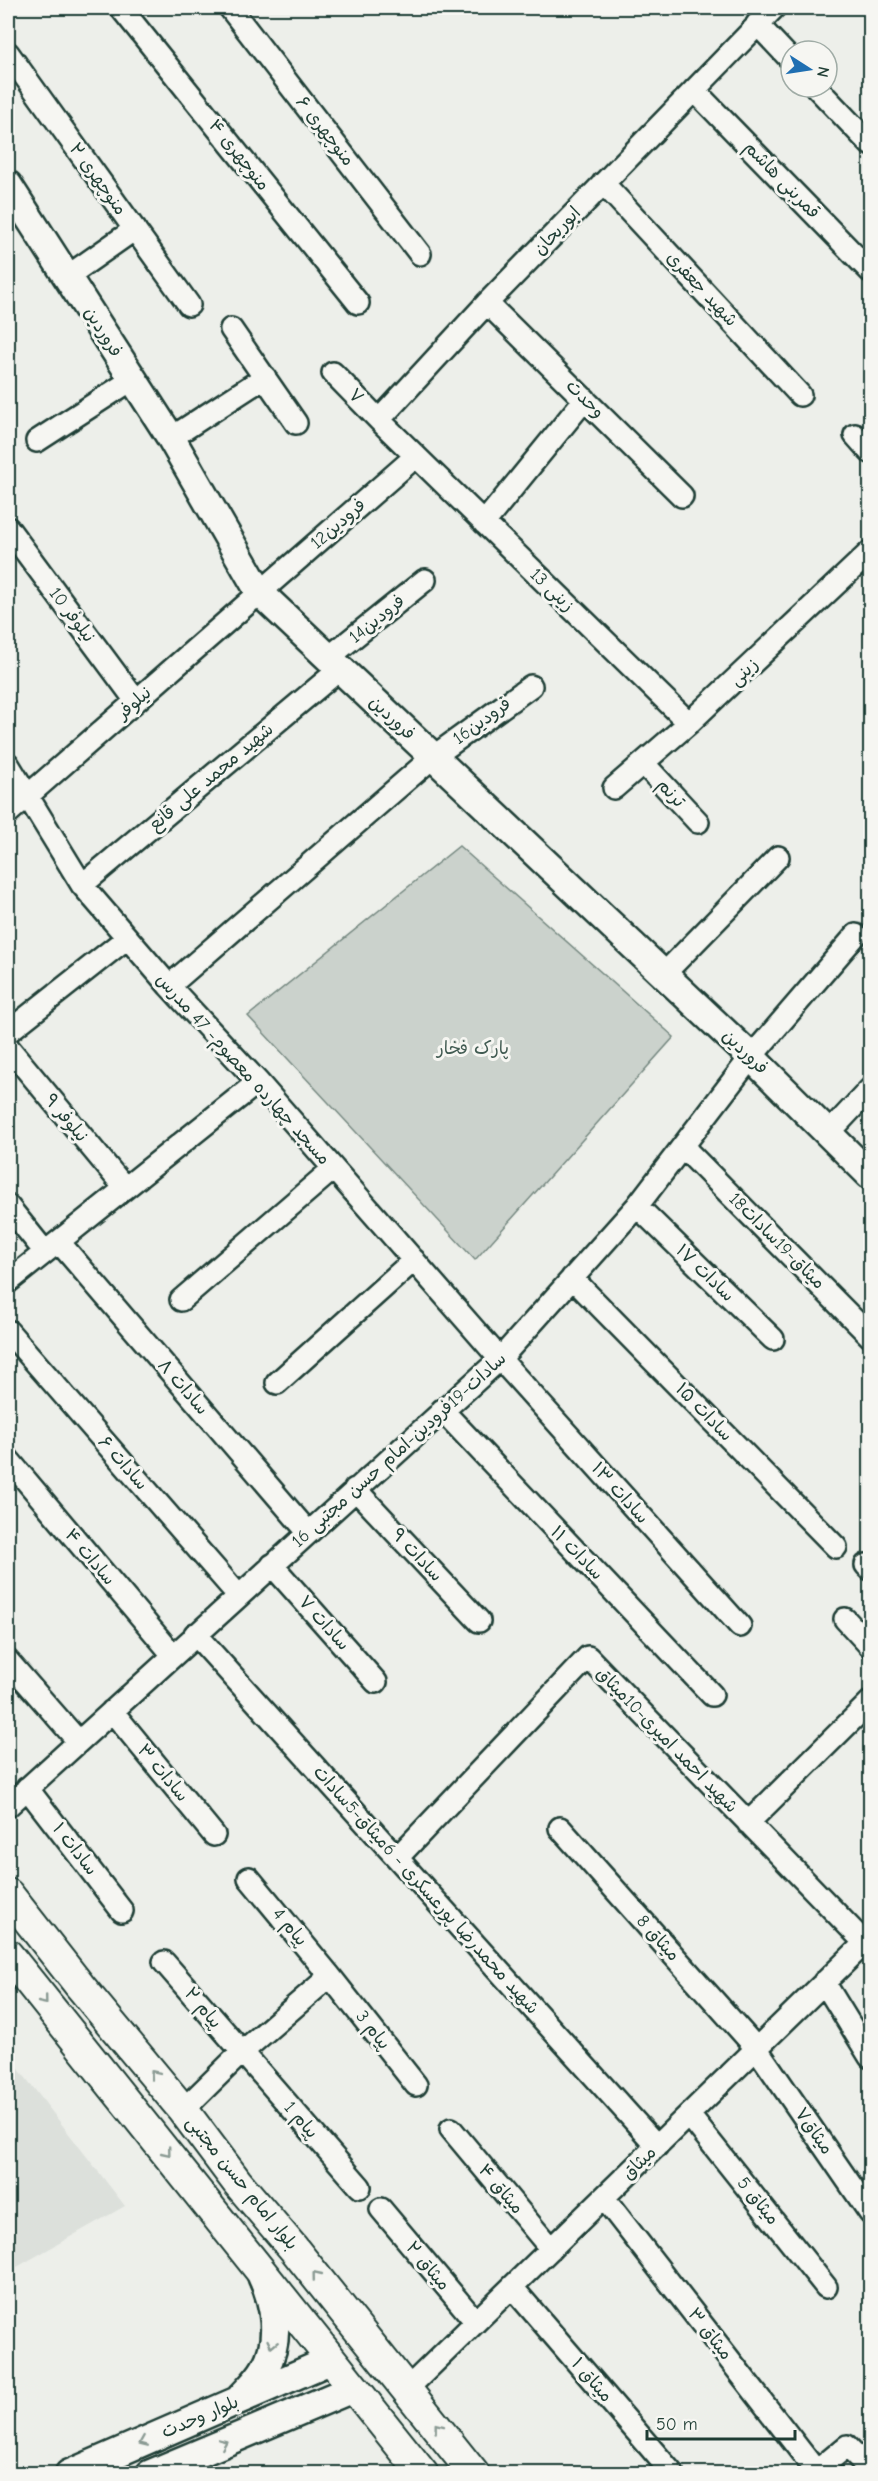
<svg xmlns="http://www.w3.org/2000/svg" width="878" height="2481" font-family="'Comic Neue','Playpen Sans Arabic',sans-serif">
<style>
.built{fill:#dce0db}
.green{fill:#cbd2cc;stroke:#758880;stroke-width:1.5}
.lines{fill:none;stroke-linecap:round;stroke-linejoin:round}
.minor-casing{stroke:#1f3d34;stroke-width:26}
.tertiary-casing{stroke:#1f3d34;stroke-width:32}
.secondary-casing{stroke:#1f3d34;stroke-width:34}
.minor{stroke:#f6f6f2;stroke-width:21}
.tertiary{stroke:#f6f6f2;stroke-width:27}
.secondary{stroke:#f6f6f2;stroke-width:30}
.oneway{stroke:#8a9a93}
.labels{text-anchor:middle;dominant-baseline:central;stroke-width:6;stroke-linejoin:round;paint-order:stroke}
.street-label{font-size:18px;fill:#1f3d34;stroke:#f6f6f2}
.park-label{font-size:18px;fill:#415b52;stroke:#f6f6f2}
</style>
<rect width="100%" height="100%" fill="#edefea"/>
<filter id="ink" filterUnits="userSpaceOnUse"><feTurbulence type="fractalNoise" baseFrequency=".0167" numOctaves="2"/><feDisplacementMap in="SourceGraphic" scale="12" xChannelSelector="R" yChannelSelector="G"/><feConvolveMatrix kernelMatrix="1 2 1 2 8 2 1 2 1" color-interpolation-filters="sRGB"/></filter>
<g filter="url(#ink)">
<path class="built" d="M 8,2055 L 125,2206 L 8,2272 Z"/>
<path class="green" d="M 459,846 L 674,1037 L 475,1260 L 248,1016 Z"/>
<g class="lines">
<defs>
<path id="minor" d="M 121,8 L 358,303
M 230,8 L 420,254
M 757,24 L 791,60
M 8,53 L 189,305
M 816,87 L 870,144
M 694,90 L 870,271
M 603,183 L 800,395
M 68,276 L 135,229
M 487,303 L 682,496
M 231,329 L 296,423
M 333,373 L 379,420
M 855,435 L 870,452
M 171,438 L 265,377
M 37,441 L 133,379
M 484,523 L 585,399
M 8,528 L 136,701
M 328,658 L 425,580
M 689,723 L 379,420 L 487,303 L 774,8
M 643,763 L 698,822
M 8,764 L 82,885 L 169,986 L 258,1082 L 500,1359 L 740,1626
M 614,788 L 689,723 L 870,552
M 8,813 L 416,456
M 82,885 L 340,669
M 663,975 L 778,857
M 169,986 L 433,757 L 531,686
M 8,1032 L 127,938
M 8,1047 L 125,1188
M 828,1134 L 870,1089
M 683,1147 L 870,1336
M 8,1206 L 45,1252
M 637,1206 L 773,1339
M 59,1242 L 308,1532
M 572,1278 L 836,1547
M 8,1282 L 258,1082
M 181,1300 L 333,1169
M 8,1331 L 238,1595
M 277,1383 L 414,1260
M 442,1410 L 712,1695
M 8,1459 L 173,1655
M 355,1489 L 479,1621
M 272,1565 L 376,1682
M 866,1565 L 870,1569
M 845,1619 L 870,1646
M 195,1634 L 657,2146
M 8,1661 L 78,1741
M 112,1711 L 214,1835
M 27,1788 L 122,1911
M 8,1806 L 500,1359 L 637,1206 L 751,1057 L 856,935
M 748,1823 L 870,1702
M 560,1828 L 757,2049 L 870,2213
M 397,1858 L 588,1657 L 865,1943
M 249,1878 L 330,1976 L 416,2085
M 164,1962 L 360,2187
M 824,1982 L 870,2057
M 183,2110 L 241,2053 L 330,1976
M 689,2115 L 826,2287
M 451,2129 L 551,2249
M 604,2198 L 816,2471
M 381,2209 L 476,2322
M 512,2287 L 673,2474
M 407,2389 L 870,1938
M 813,2474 L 847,2446 L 870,2470"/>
<path id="tertiary" d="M 8,185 L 171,438 L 260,593 L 751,1057 L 870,1175
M 241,2397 C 249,2388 259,2379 265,2368 C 281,2340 275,2304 262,2277
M 69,2474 L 331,2360
M 150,2474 L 354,2388"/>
<path id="secondary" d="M 8,1894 L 80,1986 L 183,2110 L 237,2182 L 294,2249 L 474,2474
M 8,1955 L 423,2474"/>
</defs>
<use href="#minor" class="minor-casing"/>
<use href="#tertiary" class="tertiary-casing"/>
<use href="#secondary" class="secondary-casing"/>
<use href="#minor" class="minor"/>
<use href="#tertiary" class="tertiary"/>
<use href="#secondary" class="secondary"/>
</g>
<defs><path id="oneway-chevron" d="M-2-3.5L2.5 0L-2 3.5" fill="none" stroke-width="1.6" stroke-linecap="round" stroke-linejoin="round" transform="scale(1.5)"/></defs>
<g class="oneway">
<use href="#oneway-chevron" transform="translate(44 2001) rotate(51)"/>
<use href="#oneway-chevron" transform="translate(154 2074) rotate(-130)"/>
<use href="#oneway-chevron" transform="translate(167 2152) rotate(51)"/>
<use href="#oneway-chevron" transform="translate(316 2275) rotate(-129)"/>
<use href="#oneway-chevron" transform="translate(272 2344) rotate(102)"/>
<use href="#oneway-chevron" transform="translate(438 2427) rotate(-128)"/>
<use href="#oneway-chevron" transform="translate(143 2442) rotate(157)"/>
<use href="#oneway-chevron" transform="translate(223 2443) rotate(-23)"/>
</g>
</g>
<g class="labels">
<g class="street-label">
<text transform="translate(325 131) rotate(52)">منوچهری ۶</text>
<text transform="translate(239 155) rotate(51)">منوچهری ۴</text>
<text transform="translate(98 179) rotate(54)">منوچهری ۲</text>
<text transform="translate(782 180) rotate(46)">قمربنی هاشم</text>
<text transform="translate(557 231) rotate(-46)">ابوریحان</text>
<text transform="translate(702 289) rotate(47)">شهید جعفری</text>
<text transform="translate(103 332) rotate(58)">فروردین</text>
<text transform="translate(356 396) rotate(45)">۷</text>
<text transform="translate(585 399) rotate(45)">وحدت</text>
<text transform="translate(338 524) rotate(-41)">12فرودین</text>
<text transform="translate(552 590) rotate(44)">زینی 13</text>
<text transform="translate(72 615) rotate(53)">نیلوفر 10</text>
<text transform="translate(377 619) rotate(-39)">14فرودین</text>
<text transform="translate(744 672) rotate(-43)">زینی</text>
<text transform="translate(134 703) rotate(-41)">نیلوفر</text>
<text transform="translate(392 718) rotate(43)">فروردین</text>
<text transform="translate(482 721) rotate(-36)">16فرودین</text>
<text transform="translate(211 777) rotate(-40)">شهید محمد علی قانع</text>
<text transform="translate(671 793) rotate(47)">ترنم</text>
<text transform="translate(745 1052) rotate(44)">فروردین</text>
<text transform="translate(243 1069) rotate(48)">مسجد چهارده معصوم- 47 مدرس</text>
<text transform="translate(66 1118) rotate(50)">نیلوفر ۹</text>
<text transform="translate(777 1241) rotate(45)">18میثاق-19سادات</text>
<text transform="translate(705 1273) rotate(44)">سادات ۱۷</text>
<text transform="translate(183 1387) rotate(49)">سادات ۸</text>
<text transform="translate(704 1412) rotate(46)">سادات ۱۵</text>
<text transform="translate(399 1450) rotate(-42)">سادات-19فرودین-امام حسن مجتبی 16</text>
<text transform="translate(123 1463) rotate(49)">سادات ۶</text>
<text transform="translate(620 1493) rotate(48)">سادات ۱۳</text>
<text transform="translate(577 1553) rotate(46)">سادات ۱۱</text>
<text transform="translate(417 1555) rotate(47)">سادات ۹</text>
<text transform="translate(90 1557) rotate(50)">سادات ۴</text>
<text transform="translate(324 1623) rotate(48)">سادات ۷</text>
<text transform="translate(667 1740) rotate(46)">شهید احمد امیری-10میثاق</text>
<text transform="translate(163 1773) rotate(50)">سادات ۳</text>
<text transform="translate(75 1849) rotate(52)">سادات ‍‍۱</text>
<text transform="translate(426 1890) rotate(48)">شهید محمدرضا پورعسکری - 6میثاق-5سادات</text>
<text transform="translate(290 1927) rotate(50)">پیام 4</text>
<text transform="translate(658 1938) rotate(48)">میثاق 8</text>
<text transform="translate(203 2008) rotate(50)">پیام ۲</text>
<text transform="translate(373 2030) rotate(52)">پیام 3</text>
<text transform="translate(301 2120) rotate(49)">پیام 1</text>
<text transform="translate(814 2131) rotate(55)">میثاق۷</text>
<text transform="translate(639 2163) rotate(-44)">میثاق</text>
<text transform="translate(242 2183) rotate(51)">بلوار امام حسن مجتبی</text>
<text transform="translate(501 2189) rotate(50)">میثاق ۴</text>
<text transform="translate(758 2201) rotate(51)">میثاق 5</text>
<text transform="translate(428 2266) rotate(50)">میثاق ۲</text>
<text transform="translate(710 2334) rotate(52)">میثاق ۳</text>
<text transform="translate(592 2380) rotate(49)">میثاق ۱</text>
<text transform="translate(200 2417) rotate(-23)">بلوار وحدت</text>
</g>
<g class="park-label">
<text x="473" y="1048">پارک فخار</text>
</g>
</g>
<rect width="878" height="2481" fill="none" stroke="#f6f6f2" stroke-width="30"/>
<rect x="15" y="15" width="848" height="2451" fill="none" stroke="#1f3d34" stroke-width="2" filter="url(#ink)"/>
<g transform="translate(809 69) rotate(102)"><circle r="28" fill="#f6f6f2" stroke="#a0aca6" stroke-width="1.5"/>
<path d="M0-4.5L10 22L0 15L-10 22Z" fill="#1f6fb2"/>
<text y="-9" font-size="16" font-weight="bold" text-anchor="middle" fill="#1f3d34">N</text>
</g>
<path d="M647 2430v9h148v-9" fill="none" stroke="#1f3d34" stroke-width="3"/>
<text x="656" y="2430" font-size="18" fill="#1f3d34" stroke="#f6f6f2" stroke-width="4.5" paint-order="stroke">50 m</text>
</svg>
